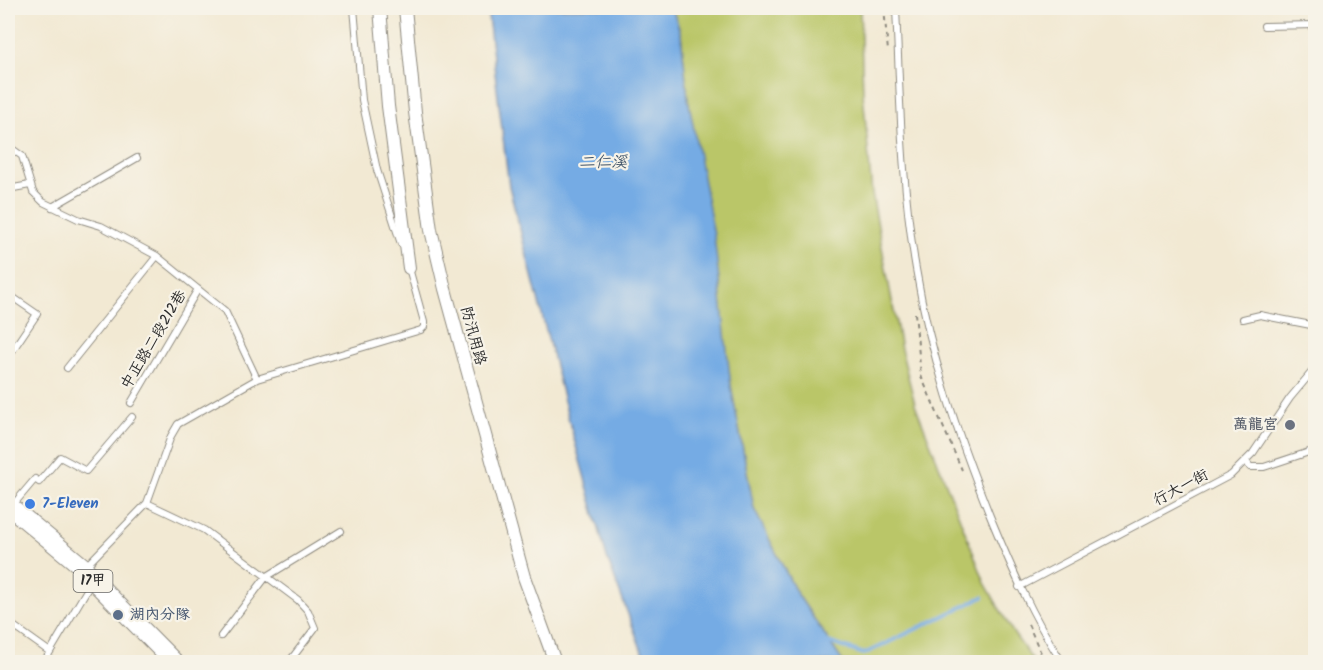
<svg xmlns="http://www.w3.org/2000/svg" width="1323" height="670" font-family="Kalam,'LXGW WenKai TC',sans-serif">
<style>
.green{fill:#bac667;stroke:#727849;stroke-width:1.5}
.water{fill:#75abe4;stroke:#506b88;stroke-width:1.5}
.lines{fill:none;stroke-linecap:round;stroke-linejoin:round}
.stream{stroke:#75abe4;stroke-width:4}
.lane-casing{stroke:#8e8a7f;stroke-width:8}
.street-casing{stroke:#8e8a7f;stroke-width:14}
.primary-casing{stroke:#8e8a7f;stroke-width:20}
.path{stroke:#8e8a7f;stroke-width:2;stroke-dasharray:4.5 4.5;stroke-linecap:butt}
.lane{stroke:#fff;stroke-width:6}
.street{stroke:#fff;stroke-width:12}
.primary{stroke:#fff;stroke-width:18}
.worship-dot{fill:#6b7280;stroke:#f7f3e8;stroke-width:2}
.shop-dot{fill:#3f7fe0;stroke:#f7f3e8;stroke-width:2}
.service-dot{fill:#5c6f8a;stroke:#f7f3e8;stroke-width:2}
.labels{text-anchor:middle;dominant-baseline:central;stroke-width:4.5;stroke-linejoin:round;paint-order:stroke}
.shield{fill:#f7f3e8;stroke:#686764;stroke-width:1.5}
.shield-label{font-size:14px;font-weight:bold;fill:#2b2b2b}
.street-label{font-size:15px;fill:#2b2b2b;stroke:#f7f3e8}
.worship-label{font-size:15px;font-weight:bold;fill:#5b616d;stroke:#f7f3e8;text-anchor:end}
.shop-label{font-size:15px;font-weight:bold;fill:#366cbe;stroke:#f7f3e8;text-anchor:start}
.service-label{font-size:15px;font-weight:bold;fill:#4e5e75;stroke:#f7f3e8;text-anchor:start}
.water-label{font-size:16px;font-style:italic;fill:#45586c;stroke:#f7f3e8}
</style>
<rect width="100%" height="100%" fill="#f7f3e8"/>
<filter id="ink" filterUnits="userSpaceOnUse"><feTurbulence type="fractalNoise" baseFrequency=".0167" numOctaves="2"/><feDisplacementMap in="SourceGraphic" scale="12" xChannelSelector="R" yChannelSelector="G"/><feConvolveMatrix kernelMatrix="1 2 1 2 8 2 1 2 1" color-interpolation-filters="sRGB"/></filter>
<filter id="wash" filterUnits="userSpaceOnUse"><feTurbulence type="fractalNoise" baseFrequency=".008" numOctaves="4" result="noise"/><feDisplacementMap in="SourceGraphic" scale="24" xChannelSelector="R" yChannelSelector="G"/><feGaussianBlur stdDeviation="1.35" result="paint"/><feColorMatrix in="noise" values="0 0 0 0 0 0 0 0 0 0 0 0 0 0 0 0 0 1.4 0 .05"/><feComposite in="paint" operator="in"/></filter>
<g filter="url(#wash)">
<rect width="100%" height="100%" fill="#f2e9d3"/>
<path class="green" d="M 672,8 L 860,8 L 863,93 L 872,194 L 901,349 L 915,404 L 985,583 L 1014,634 L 1034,662 L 843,662 L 796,592 L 754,509 L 731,386 L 688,98 L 681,34 Z"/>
<path class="water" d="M 487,8 L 672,8 L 681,34 L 688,98 L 714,235 L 731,386 L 754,509 L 796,592 L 843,662 L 646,662 L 607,558 L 571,428 L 509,186 Z"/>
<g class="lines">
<path class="stream" d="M 825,641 L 864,654 L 983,597"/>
</g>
</g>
<g filter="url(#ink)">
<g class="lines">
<defs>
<path id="lane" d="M 354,8 L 362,100 L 377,170 L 401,244
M 896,8 C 900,94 901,183 916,269 C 930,355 958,436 990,516 C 1011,567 1032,616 1062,662
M 1264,26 L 1316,25
M 8,146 L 22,156 L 33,192 L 43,202 L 78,219 L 101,226 L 157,256 L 225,311 L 257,379
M 8,189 L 30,185
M 52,207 L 137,158
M 8,294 L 37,314 L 8,357
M 1243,319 L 1260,315 L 1316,326
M 67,368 L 157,256
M 131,403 L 198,289
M 1246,461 L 1250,467 L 1264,467 L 1312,451 L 1316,458
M 147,503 L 204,530 L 298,600 L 308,611 L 315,628 L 289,662
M 13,505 L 35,479 L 39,482 L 60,457 L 86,471 L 132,417
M 86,566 L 147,503 L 171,436 L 178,424 L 257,379 L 421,330 L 424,327 L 424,322 L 409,268
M 1019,587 L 1231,475 L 1253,453 L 1290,398 L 1316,367
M 8,622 L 50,652
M 221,636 L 266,577 L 341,531
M 294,656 L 301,662
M 44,662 L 91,583"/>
<path id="street" d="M 380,8 L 388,106 L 409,268
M 405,8 L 415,112 L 431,230 L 445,289 L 524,577 L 555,662"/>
<path id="primary" d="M 8,505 L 84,568 L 93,580 L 174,662"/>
</defs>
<use href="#lane" class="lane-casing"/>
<use href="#street" class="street-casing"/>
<use href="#primary" class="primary-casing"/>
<path class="path" d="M 884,8 L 888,51
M 915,313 L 921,376 L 962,470
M 1028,624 L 1045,662"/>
<use href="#lane" class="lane"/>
<use href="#street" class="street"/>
<use href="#primary" class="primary"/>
</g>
</g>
<circle class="worship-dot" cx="1290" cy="425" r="6"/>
<circle class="shop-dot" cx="30" cy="504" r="6"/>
<circle class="service-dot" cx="118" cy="615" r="6"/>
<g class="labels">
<rect class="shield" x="73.5" y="570" width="39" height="22" rx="4.5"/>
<g class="shield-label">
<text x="93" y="581">17甲</text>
</g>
<g class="street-label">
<text transform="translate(473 336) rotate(75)">防汛用路</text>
<text transform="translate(154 340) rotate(-59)">中正路二段212巷</text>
<text transform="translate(1181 488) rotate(-28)">行大一街</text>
</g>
<g class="worship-label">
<text x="1278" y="425">萬龍宮</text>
</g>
<g class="shop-label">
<text x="42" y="504">7-Eleven</text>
</g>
<g class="service-label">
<text x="130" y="615">湖內分隊</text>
</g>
<g class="water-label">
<text x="603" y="162">二仁溪</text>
</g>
</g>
<rect width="1323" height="670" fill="none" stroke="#f7f3e8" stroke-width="30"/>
</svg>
